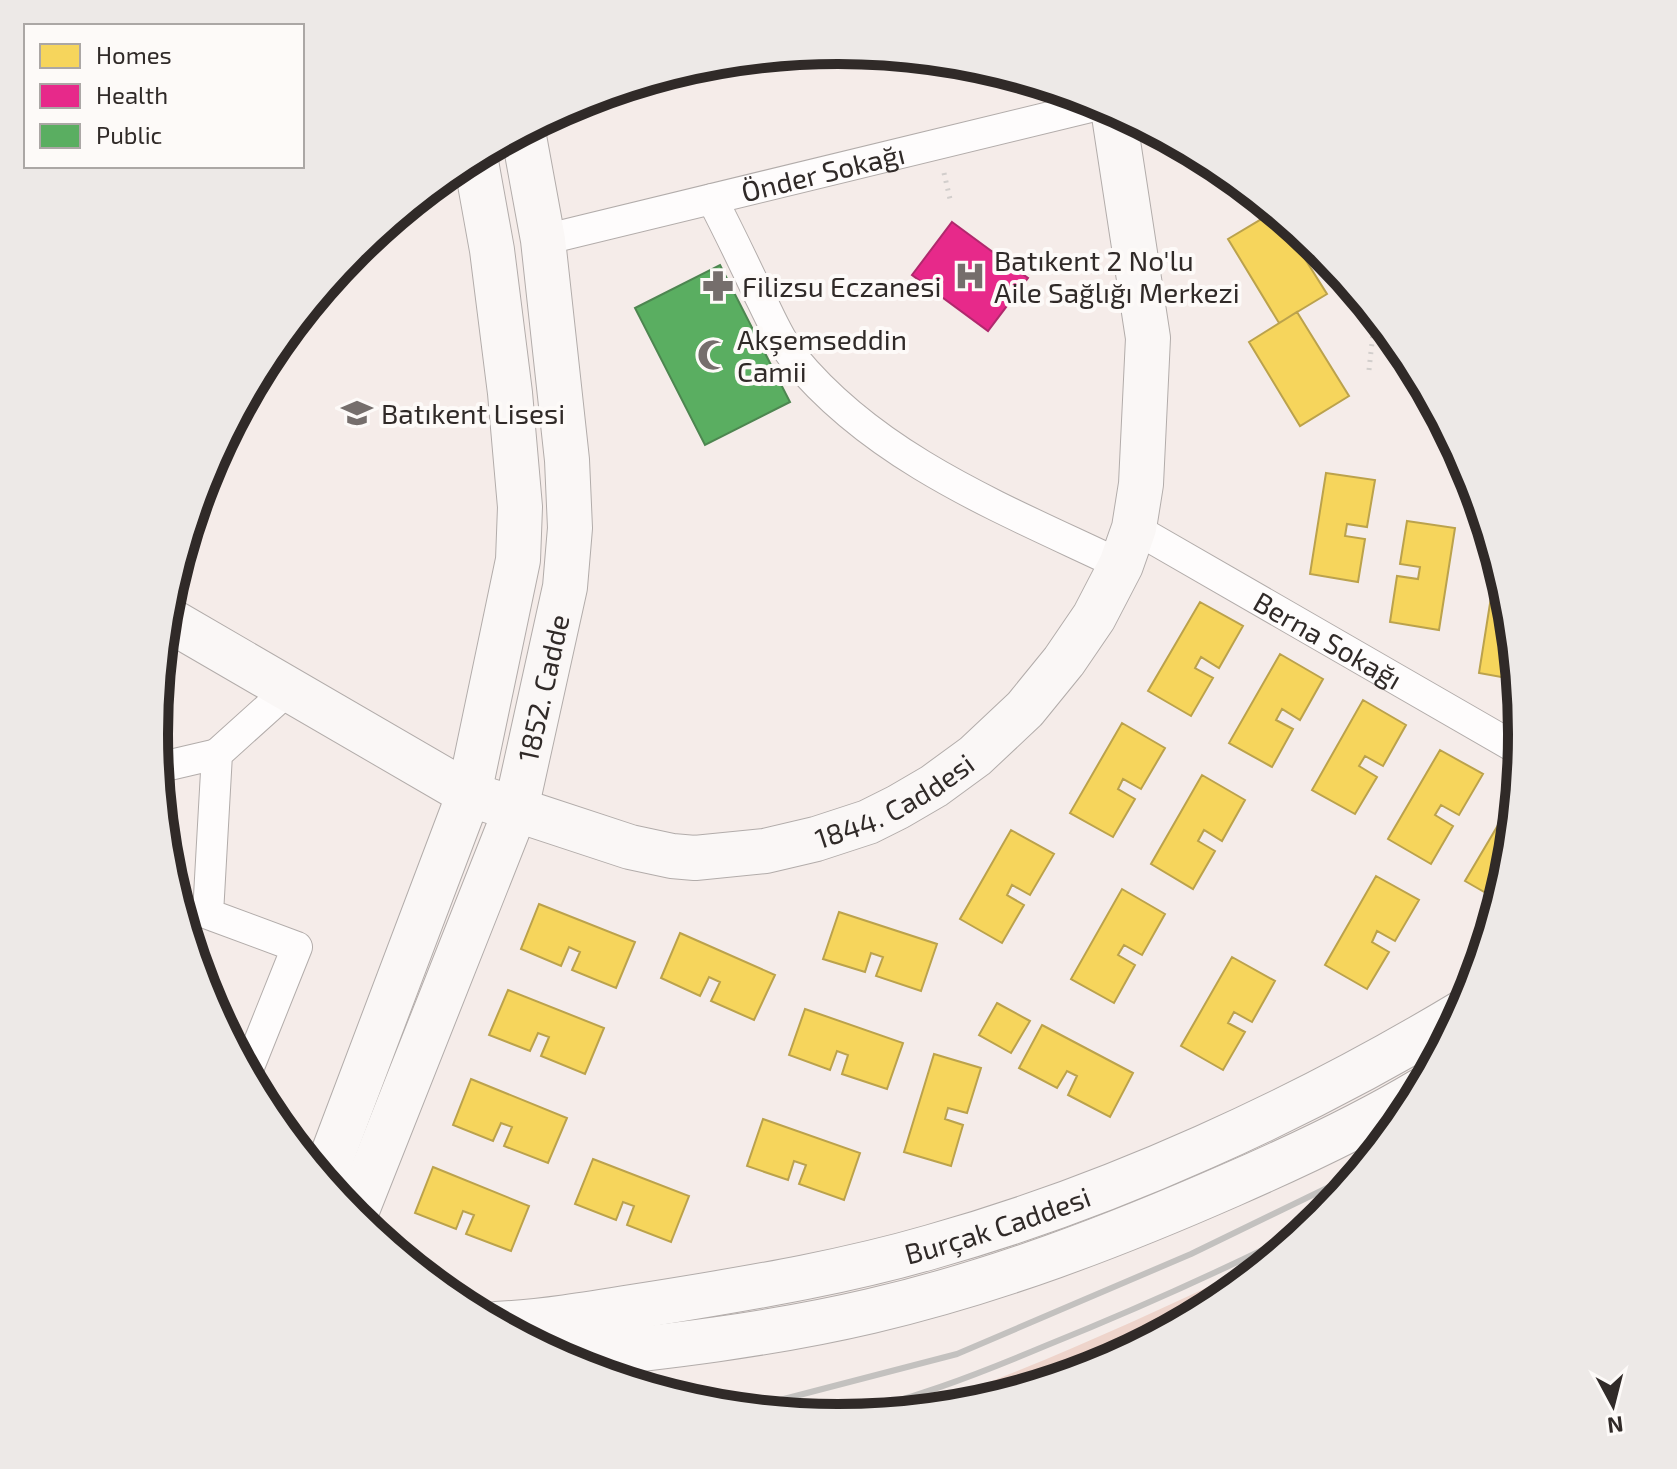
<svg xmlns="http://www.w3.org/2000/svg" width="1677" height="1469" font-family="'Exo 2',sans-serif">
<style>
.green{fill:#eed4cb}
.homes{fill:#f6d55c;stroke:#bba24c;stroke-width:2}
.health{fill:#e7298a;stroke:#b0296d;stroke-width:2}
.public{fill:#5aae61;stroke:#4d8650;stroke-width:2}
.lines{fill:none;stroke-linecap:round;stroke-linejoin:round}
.street-casing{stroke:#b2acaa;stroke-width:32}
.secondary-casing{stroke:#b2acaa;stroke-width:46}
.path{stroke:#d2cecc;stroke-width:5;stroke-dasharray:2 6;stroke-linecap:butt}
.street{stroke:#fefcfc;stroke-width:30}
.secondary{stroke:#faf7f6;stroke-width:44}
.rail{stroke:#c3c1bf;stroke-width:6}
.labels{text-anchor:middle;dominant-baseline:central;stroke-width:8;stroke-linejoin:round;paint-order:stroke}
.street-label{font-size:28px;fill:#302a28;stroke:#fdfaf8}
.poi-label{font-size:28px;fill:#302a28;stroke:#fdfaf8;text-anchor:start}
.rim{fill:none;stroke:#302a28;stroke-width:10}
</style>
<rect width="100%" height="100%" fill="#f5ece9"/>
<path class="green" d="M 1280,1253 L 1218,1304 L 1100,1367 L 972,1406 L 908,1412 C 1036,1368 1158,1311 1280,1253 Z"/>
<path class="homes" d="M 1225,170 L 1251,192 L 1240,198 Z
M 1275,211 L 1327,294 L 1279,323 L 1228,239 Z
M 1297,312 L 1349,396 L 1300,426 L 1249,342 Z
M 1470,472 L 1471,473 L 1482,509 L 1467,508 Z
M 1326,473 L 1375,480 L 1367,527 L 1347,524 L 1345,536 L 1365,539 L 1358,582 L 1310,574 Z
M 1407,521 L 1455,528 L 1439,630 L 1390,622 L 1397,576 L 1418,579 L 1420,567 L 1400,564 Z
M 1495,572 L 1501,573 L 1510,601 L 1518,680 L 1479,673 Z
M 1200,602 L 1243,626 L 1219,668 L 1201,657 L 1195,668 L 1213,678 L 1191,716 L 1148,691 Z
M 1280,654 L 1323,679 L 1300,720 L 1282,709 L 1276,720 L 1293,729 L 1272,767 L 1229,743 Z
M 1363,700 L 1406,725 L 1383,766 L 1365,756 L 1359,766 L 1377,777 L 1355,814 L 1312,790 Z
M 1122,723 L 1165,748 L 1141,789 L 1123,779 L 1118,789 L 1135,799 L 1113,837 L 1070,813 Z
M 1440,750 L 1483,774 L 1459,815 L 1441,805 L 1435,815 L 1453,826 L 1431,864 L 1388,839 Z
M 1202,775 L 1245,800 L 1222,841 L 1204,830 L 1198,841 L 1215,851 L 1193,889 L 1151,864 Z
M 1517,793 L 1510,868 L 1500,901 L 1465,881 Z
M 1011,830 L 1054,854 L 1030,895 L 1012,885 L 1007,895 L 1024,905 L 1002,943 L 960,919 Z
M 1376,876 L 1419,900 L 1395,941 L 1377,931 L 1372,942 L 1389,952 L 1367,989 L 1325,965 Z
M 1122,889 L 1165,914 L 1142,955 L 1124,945 L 1118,955 L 1135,965 L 1114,1003 L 1071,979 Z
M 539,904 L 635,942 L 616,988 L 572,970 L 580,952 L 569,947 L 561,966 L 521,949 Z
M 839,912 L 937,944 L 921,991 L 876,976 L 883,957 L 871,953 L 865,972 L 823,959 Z
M 680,933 L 775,975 L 754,1020 L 711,1001 L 720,982 L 709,977 L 700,996 L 661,978 Z
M 1232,957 L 1275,981 L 1252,1022 L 1234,1012 L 1228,1023 L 1245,1032 L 1223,1070 L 1181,1046 Z
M 508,990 L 604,1028 L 585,1074 L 541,1056 L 549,1037 L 538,1033 L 530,1051 L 489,1035 Z
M 997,1003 L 1030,1021 L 1011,1053 L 979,1035 Z
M 805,1009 L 903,1043 L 887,1089 L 842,1074 L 848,1055 L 837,1051 L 830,1070 L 789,1055 Z
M 1042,1025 L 1133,1073 L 1110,1117 L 1068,1095 L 1077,1076 L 1067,1071 L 1057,1088 L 1019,1068 Z
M 934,1054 L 981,1068 L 967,1113 L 948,1108 L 945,1119 L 963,1125 L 951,1166 L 904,1152 Z
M 471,1079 L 567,1118 L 548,1163 L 504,1146 L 512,1127 L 501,1123 L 493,1141 L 453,1125 Z
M 763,1119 L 860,1153 L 844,1200 L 799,1184 L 806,1165 L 794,1161 L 788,1180 L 747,1166 Z
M 593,1159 L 689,1196 L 671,1242 L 627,1225 L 634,1206 L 623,1202 L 616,1220 L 575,1204 Z
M 433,1167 L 529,1206 L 511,1251 L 466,1234 L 474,1215 L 463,1211 L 456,1229 L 415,1213 Z"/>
<path class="health" d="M 952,222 L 1028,278 L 988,331 L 912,275 Z"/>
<path class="public" d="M 720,265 L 790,402 L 705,445 L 635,308 Z"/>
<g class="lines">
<defs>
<g id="street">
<path d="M 712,199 C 728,230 743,261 758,293 C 769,314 778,338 793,357 C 877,460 1004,509 1121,565"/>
<path id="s1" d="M 543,240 L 1103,104"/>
<path id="s2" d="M 1134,528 L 1521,751"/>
<path d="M 157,768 L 217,754"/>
<path d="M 247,1072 L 297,947 L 208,914 L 217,754 L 289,689"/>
</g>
<g id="secondary">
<path id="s3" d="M 166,618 L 469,794 L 630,847 L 672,856 L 695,858 L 765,851 L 816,839 L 868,822 L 898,807 L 934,786 L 975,756 L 1025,709 L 1064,661 L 1094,617 L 1121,565 L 1134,528 L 1141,484 L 1148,338 L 1113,109"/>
<path d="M 323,1180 L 469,794 L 518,560 L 520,507 L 510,393 L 492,250 L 475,156"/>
<path id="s4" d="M 354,1218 L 516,809 L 565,587 L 570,528 L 567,460 L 543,240 L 523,131"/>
<path id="s5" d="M 496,1324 C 555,1321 617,1309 676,1300 C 762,1286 848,1271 931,1247 C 1113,1196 1302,1109 1463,1012"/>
<path d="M 560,1358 C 664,1347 769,1335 871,1311 C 995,1282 1115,1236 1231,1185 C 1295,1157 1360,1127 1420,1091"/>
</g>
</defs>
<use href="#street" class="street-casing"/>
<use href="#secondary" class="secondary-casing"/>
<path class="path" d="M 944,173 L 950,199
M 1027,259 L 1101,273
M 1369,370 L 1375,315"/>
<use href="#street" class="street"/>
<use href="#secondary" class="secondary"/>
<path class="rail" d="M 730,1408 L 780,1400 L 957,1354 L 1191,1254 L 1360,1172
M 832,1418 C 906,1402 976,1375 1045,1346 C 1137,1309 1228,1268 1317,1223"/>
</g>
<defs>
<symbol id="hospital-bare" viewBox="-9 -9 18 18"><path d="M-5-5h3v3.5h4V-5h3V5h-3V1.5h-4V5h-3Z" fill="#756e6c" stroke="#fdfaf8" stroke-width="2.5" paint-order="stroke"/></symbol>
<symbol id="pharmacy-bare" viewBox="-9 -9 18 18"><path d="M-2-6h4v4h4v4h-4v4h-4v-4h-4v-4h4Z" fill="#756e6c" stroke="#fdfaf8" stroke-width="2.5" paint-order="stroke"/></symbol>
<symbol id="mosque-bare" viewBox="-9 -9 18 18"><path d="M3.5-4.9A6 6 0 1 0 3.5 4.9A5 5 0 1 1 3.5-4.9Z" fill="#756e6c" stroke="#fdfaf8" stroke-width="2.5" paint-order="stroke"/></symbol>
<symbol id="school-bare" viewBox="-9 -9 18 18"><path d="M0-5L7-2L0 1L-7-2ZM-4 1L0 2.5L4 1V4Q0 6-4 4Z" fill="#756e6c" stroke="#fdfaf8" stroke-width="2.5" paint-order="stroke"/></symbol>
</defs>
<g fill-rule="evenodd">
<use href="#hospital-bare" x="948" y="254" width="44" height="44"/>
<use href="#pharmacy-bare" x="696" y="264" width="44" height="44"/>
<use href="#mosque-bare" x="691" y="333" width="44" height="44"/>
<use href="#school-bare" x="335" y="391" width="44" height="44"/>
</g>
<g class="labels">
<g class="street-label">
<text stroke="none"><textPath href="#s1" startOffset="288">Önder Sokağı</textPath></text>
<text stroke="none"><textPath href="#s2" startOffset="224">Berna Sokağı</textPath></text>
<text stroke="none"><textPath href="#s4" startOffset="564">1852. Cadde</textPath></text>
<text stroke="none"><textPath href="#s3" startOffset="796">1844. Caddesi</textPath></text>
<text stroke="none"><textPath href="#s5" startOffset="512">Burçak Caddesi</textPath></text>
</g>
<g class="poi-label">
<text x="994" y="260">Batıkent 2 No'lu<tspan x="994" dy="32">Aile Sağlığı Merkezi</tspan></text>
<text x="742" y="286">Filizsu Eczanesi</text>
<text x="737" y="339">Akşemseddin<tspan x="737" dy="32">Camii</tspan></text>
<text x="381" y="413">Batıkent Lisesi</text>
</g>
</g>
<path d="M0 0H1677V1469H0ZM168 734a670 670 0 1 1 1340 0a670 670 0 1 1-1340 0Z" fill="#ede9e7" fill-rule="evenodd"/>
<path class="rim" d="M168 734a670 670 0 1 1 1340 0a670 670 0 1 1-1340 0Z"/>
<rect x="24" y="24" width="280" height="144" fill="#fdfaf8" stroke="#aba7a5" stroke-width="2"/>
<rect x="40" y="44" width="40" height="24" fill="#f6d55c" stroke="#aba7a5" stroke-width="2"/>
<text x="96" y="64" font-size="24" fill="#302a28">Homes</text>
<rect x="40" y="84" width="40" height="24" fill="#e7298a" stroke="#aba7a5" stroke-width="2"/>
<text x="96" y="104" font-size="24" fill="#302a28">Health</text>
<rect x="40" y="124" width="40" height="24" fill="#5aae61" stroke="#aba7a5" stroke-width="2"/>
<text x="96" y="144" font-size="24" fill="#302a28">Public</text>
<g transform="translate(1613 1405) rotate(173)" stroke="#fdfaf8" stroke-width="6" paint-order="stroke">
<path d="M0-6L14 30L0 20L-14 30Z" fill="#302a28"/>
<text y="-12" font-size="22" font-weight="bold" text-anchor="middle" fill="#302a28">N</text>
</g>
</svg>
